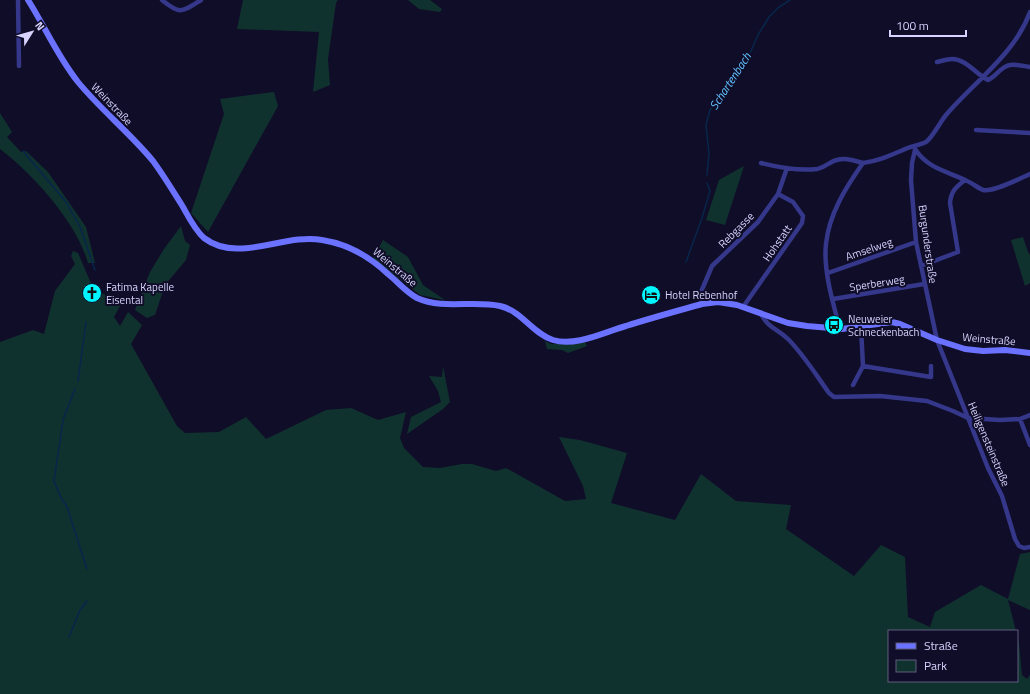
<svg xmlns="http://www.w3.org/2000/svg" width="1030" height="694" font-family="'Titillium Web',sans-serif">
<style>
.green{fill:#10322f}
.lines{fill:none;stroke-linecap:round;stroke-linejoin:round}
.stream{stroke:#08264c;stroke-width:1.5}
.street{stroke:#35378a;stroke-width:4.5}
.secondary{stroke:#6b72ff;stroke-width:6}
.labels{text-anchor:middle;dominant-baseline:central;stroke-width:4;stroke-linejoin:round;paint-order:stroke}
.street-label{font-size:11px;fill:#d6d4ff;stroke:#100d28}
.poi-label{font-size:11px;fill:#d6d4ff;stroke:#100d28;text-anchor:start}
.water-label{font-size:12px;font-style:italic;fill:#62c1ff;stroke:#100d28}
</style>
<rect width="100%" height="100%" fill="#100d28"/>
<path class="green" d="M 243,0 L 338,0 L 336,3 L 328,59 L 330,85 L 313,92 L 319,32 L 237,29 Z
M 408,0 L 430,0 L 442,9 L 440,12 L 419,9 Z
M 274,92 L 278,106 L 208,232 L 191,213 L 224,114 L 220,99 Z
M 0,113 L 12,132 L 7,137 L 21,152 L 26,151 L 48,172 L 86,227 L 95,263 L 88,263 C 77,223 33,174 0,149 Z
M 744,166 L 725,225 L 706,220 L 719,180 Z
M 181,226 L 185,241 L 190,245 L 186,260 L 165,285 L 155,315 L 147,318 L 135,310 L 150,272 L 164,249 Z
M 1023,237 L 1028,252 L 1030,255 L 1030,283 L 1025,286 L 1011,240 Z
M 383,240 L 408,257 L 423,285 L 445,300 L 420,295 L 373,259 Z
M 73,251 L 78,253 L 93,288 L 121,304 L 114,317 L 120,326 L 128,312 L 142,325 L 131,344 L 177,426 L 185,433 L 219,432 L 246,417 L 266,439 L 326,410 L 351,408 L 378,420 L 406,412 L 400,438 L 404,448 L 423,467 L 440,468 L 462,464 L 472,464 L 496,471 L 506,468 L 565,501 L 586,499 L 583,486 L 559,437 L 580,440 L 627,453 L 611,503 L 675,520 L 701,474 L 736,501 L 791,505 L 786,529 L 854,576 L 881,545 L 905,557 L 908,617 L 930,627 L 935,612 L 981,585 L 1008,599 L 1020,554 L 1030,552 L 1030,610 L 1008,600 L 1016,631 L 889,631 L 889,681 L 1017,681 L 1017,636 L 1019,644 L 1022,675 L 1027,679 L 1030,675 L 1030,694 L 0,694 L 0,342 L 33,330 L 44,334 L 55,291 L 75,264 L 71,256 Z
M 545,341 L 551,344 L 585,342 L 587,346 L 568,353 L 562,350 L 547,349 Z
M 443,366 L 450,402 L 443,409 L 407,434 L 411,417 L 441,402 L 438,391 L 429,376 L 442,377 Z"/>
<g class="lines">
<path class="stream" d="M 23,151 L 66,202 L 80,227 L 95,270
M 707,175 L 709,154 L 706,125 L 710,110 L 734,77 L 750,53 L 758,35 L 769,17 L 779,7 L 790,0
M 686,262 L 702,218 L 710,191 L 707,183
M 78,381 L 86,322
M 75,389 L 63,420 L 54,481 L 61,498 L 67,507 L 87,569
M 69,637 L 80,610 L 87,601"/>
<path class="street" d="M 18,0 L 19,66
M 162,0 C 180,15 182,12 201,0
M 937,62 C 942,61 947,59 952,59 C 966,59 976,74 988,80 C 996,77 1001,66 1010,65 C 1016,64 1024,66 1030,67
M 976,130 L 1030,133
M 915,149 C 928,169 947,171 967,181 C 972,183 978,188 983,190 C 994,192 1019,179 1030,174
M 915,150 L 912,163 L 911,180 L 916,242 L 937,340 L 988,468 L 1002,496 L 1015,539 L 1019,546 L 1024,548 L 1030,547
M 761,163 C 777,167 800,171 817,169 C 822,168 826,165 830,163 C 842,156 851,160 863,163
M 921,266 L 958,252 L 950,203 C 951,191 956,187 965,180
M 828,273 L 916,242
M 833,299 L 924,284
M 702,304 L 700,298 L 701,292 L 712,266 L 758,222 L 778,194 L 787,168
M 743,307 L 802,223 L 803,216 L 793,202 L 778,194
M 761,314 C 769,329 777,328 788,339 C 804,355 816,375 829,393 L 834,397 L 880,396 L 927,401 L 953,411 L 968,418 L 1000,420 L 1020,419 L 1030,415
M 840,329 C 833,303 823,270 826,244 C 829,214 846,187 863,163 C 878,161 889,156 903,150 C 910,146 918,146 926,142 C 933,137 940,122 946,115 C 974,82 1015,54 1030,12
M 863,366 L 931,377 L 931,366
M 853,385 L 863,366 L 861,327
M 1020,419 L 1030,445"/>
<path class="secondary" d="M 28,0 C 45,27 58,57 78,82 C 101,110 130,133 153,161 C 164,176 173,191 183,207 C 189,218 195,230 204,238 C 238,264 284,233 322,240 C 348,244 369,256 388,274 C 398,282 406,292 417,298 C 443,310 473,300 500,306 C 522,311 532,333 553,340 C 576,347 604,332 626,326 C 651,318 677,311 702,304 L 718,302 L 737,305 L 788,323 L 807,326 L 842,329 L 892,322 L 900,324 L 937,340 L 965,349 L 983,351 L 1005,350 L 1030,353"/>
</g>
<defs>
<symbol id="church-disc" viewBox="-11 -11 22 22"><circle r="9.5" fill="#00f7ff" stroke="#100d28"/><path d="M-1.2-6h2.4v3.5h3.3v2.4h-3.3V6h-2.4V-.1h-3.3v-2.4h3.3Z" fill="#111"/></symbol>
<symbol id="hotel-disc" viewBox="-11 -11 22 22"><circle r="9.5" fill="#00f7ff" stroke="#100d28"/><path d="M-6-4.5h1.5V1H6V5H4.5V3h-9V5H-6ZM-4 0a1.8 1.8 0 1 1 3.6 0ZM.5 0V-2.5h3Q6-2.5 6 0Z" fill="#111"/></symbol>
<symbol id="bus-disc" viewBox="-11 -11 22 22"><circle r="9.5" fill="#00f7ff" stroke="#100d28"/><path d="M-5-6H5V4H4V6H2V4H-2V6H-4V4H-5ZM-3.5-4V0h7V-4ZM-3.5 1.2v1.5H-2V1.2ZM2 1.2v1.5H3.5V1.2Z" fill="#111"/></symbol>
</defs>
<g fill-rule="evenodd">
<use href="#church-disc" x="81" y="282" width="22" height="22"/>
<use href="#hotel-disc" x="640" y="284" width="22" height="22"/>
<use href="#bus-disc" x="823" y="314" width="22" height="22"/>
</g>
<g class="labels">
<g class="street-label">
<text transform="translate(112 104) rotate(46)">Weinstraße</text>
<text transform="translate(736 230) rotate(-45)">Rebgasse</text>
<text transform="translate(777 243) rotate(-55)">Hohstatt</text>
<text transform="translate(928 244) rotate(82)">Burgunderstraße</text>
<text transform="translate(869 249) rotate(-19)">Amselweg</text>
<text transform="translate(395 267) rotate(40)">Weinstraße</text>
<text transform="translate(877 283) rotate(-9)">Sperberweg</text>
<text transform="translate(989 339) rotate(5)">Weinstraße</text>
<text transform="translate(989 444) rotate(67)">Heiligensteinstraße</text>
</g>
<g class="poi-label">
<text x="106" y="287">Fatima Kapelle<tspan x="106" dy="13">Eisental</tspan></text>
<text x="665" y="295">Hotel Rebenhof</text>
<text x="848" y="319">Neuweier<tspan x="848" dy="13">Schneckenbach</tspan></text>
</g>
<g class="water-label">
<text transform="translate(730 81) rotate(-57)">Schartenbach</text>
</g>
</g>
<rect x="888" y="630" width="130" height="52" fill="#100d28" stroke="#5f5d7e"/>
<rect x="896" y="643" width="20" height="6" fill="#6b72ff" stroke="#5f5d7e"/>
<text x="924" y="650" font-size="12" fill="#d6d4ff">Straße</text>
<rect x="896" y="660" width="20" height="12" fill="#10322f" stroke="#5f5d7e"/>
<text x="924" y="670" font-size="12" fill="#d6d4ff">Park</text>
<g transform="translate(32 32) rotate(53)" stroke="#100d28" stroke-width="3" paint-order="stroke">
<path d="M0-3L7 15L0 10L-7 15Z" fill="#d6d4ff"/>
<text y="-6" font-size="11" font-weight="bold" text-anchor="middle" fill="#d6d4ff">N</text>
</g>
<path d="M890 30v6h76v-6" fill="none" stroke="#d6d4ff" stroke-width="2"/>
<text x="896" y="30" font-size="12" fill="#d6d4ff" stroke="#100d28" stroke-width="3" paint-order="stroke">100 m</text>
</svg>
